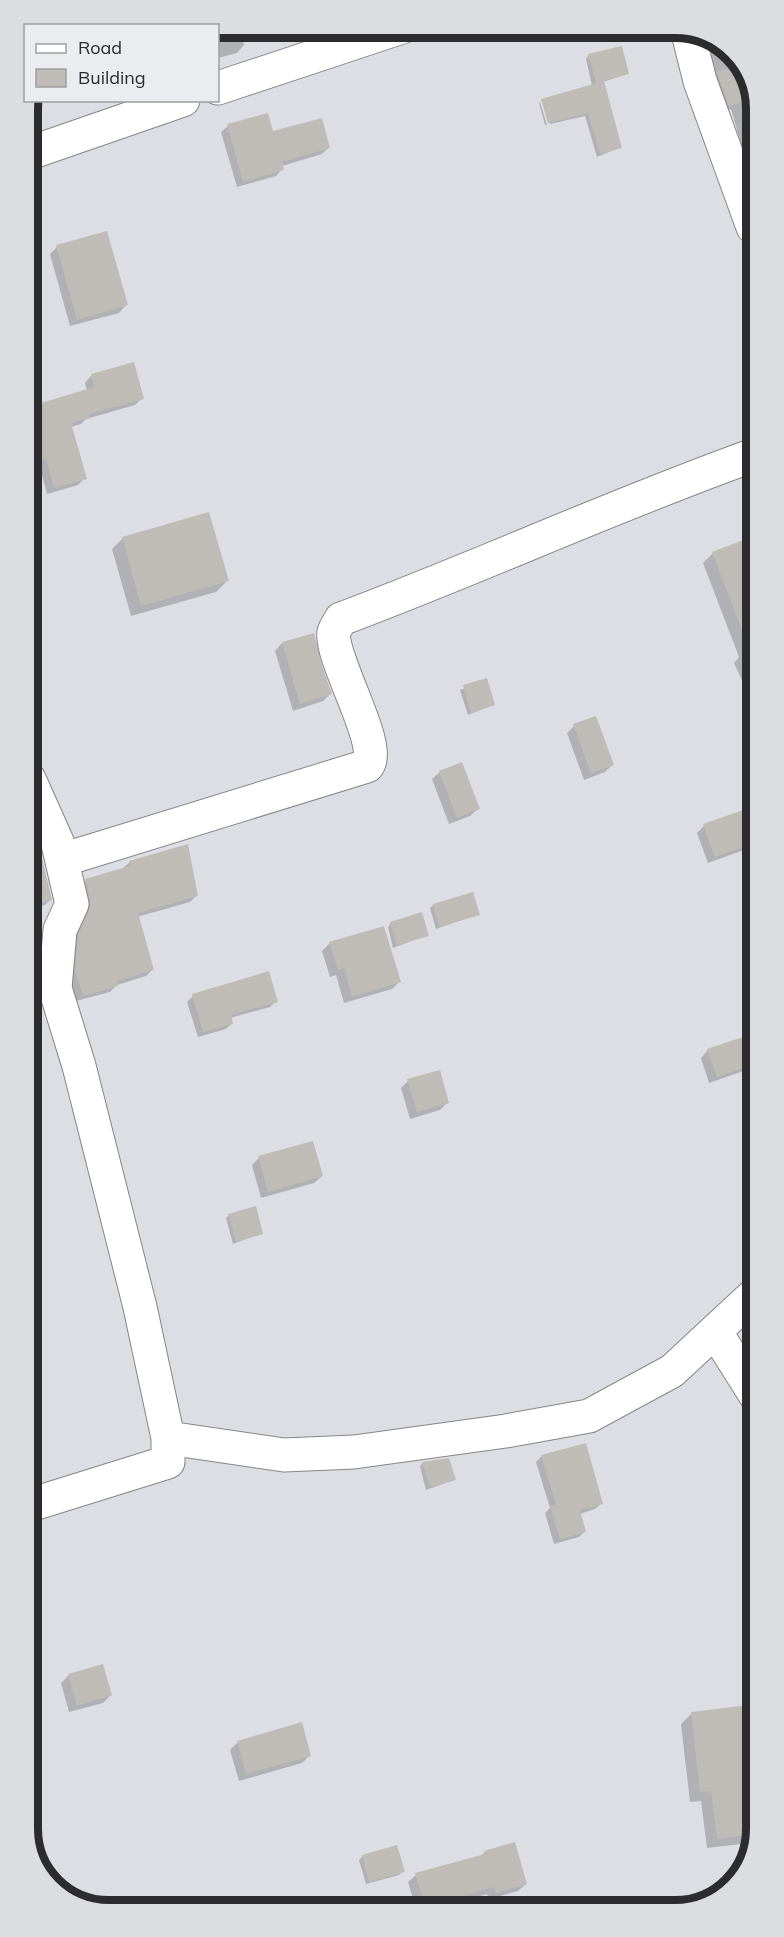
<svg xmlns="http://www.w3.org/2000/svg" width="784" height="1937" font-family="Mulish,sans-serif">
<style>
.shadow{fill:#0003}
.building{fill:#bfbcb8}
.lines{fill:none;stroke-linecap:round;stroke-linejoin:round}
.minor-casing{stroke:#85868a;stroke-width:35}
.minor{stroke:#fff;stroke-width:33}
.rim{fill:none;stroke:#2c2c2e;stroke-width:8}
</style>
<rect width="100%" height="100%" fill="#dddee3"/>
<path class="shadow" d="M 218,27 L 239,27 L 244,45 L 237,53 L 218,58 Z
M 703,36 L 725,44 L 753,83 L 753,151 L 744,154 L 731,109 L 722,112 L 711,80 L 716,76 Z
M 589,55 L 627,74 L 603,82 L 621,147 L 597,157 L 585,116 L 550,124 L 543,100 L 592,86 L 586,59 Z
M 540,102 L 547,125 L 545,125 L 539,103 Z
M 228,126 L 272,133 L 328,148 L 322,154 L 282,166 L 282,169 L 276,176 L 237,187 L 221,132 Z
M 57,247 L 126,305 L 119,313 L 70,326 L 50,254 Z
M 28,325 L 33,343 L 28,347 Z
M 91,376 L 142,398 L 135,405 L 86,419 L 81,424 L 71,427 L 85,478 L 78,485 L 47,494 L 39,464 L 28,468 L 28,407 L 87,391 L 85,383 Z
M 754,537 L 754,707 L 734,663 L 739,657 L 703,563 L 713,553 Z
M 123,538 L 227,581 L 216,592 L 131,616 L 112,549 Z
M 282,643 L 320,667 L 330,694 L 323,701 L 293,711 L 275,651 Z
M 486,680 L 493,705 L 468,715 L 460,690 Z
M 574,726 L 613,764 L 605,772 L 584,780 L 567,733 Z
M 440,772 L 478,809 L 470,816 L 449,824 L 432,779 Z
M 755,808 L 755,846 L 708,863 L 697,833 L 704,826 Z
M 32,835 L 50,900 L 45,905 L 29,910 L 29,836 Z
M 130,862 L 197,895 L 190,902 L 137,917 L 153,969 L 146,976 L 117,985 L 110,992 L 76,1001 L 69,978 L 72,943 L 83,919 L 80,887 L 86,881 L 123,868 Z
M 433,905 L 478,914 L 436,929 L 430,908 Z
M 391,923 L 427,935 L 393,948 L 388,927 Z
M 330,943 L 399,982 L 392,989 L 344,1003 L 336,975 L 330,977 L 322,951 Z
M 193,996 L 276,1001 L 270,1007 L 230,1018 L 232,1023 L 226,1029 L 198,1037 L 187,1002 Z
M 752,1035 L 755,1067 L 709,1083 L 701,1058 L 708,1050 Z
M 408,1081 L 448,1102 L 440,1110 L 410,1119 L 401,1088 Z
M 259,1158 L 322,1176 L 314,1183 L 261,1198 L 252,1165 Z
M 229,1215 L 262,1233 L 233,1244 L 226,1218 Z
M 542,1456 L 601,1504 L 595,1509 L 580,1514 L 585,1531 L 579,1537 L 554,1544 L 545,1513 L 550,1508 L 536,1462 Z
M 423,1463 L 454,1480 L 426,1490 L 420,1466 Z
M 102,1666 L 111,1695 L 103,1703 L 69,1712 L 61,1683 L 68,1676 Z
M 691,1714 L 757,1829 L 750,1843 L 707,1848 L 701,1801 L 690,1802 L 681,1724 Z
M 238,1742 L 309,1756 L 302,1763 L 239,1781 L 230,1750 Z
M 485,1852 L 526,1884 L 518,1891 L 489,1899 L 487,1894 L 438,1908 L 416,1908 L 408,1882 L 416,1875 L 480,1857 Z
M 363,1856 L 403,1871 L 399,1875 L 366,1884 L 359,1860 Z"/>
<path class="building" d="M 622,46 L 629,74 L 596,83 L 588,54 Z
M 740,65 L 753,83 L 753,99 L 729,106 L 717,72 Z
M 604,81 L 622,148 L 600,154 L 588,113 L 548,123 L 541,99 Z
M 268,113 L 273,131 L 322,118 L 330,148 L 282,162 L 284,170 L 243,182 L 227,124 Z
M 107,231 L 128,305 L 77,320 L 56,245 Z
M 134,362 L 144,399 L 89,414 L 90,418 L 71,423 L 87,479 L 54,488 L 46,458 L 28,464 L 28,407 L 94,387 L 91,374 Z
M 209,512 L 229,581 L 141,606 L 122,537 Z
M 754,536 L 754,655 L 752,656 L 712,552 Z
M 314,633 L 322,666 L 332,694 L 300,704 L 282,642 Z
M 487,678 L 495,705 L 471,713 L 463,685 Z
M 596,716 L 614,765 L 591,773 L 573,724 Z
M 462,762 L 480,809 L 457,818 L 439,771 Z
M 755,806 L 755,843 L 715,857 L 703,824 Z
M 33,834 L 40,850 L 52,900 L 29,907 L 29,835 Z
M 188,844 L 198,896 L 138,913 L 154,970 L 117,981 L 118,986 L 83,996 L 75,971 L 78,935 L 89,911 L 90,900 L 85,879 L 130,866 L 129,861 Z
M 473,892 L 480,915 L 439,927 L 433,904 Z
M 422,912 L 429,936 L 397,945 L 390,922 Z
M 384,926 L 401,982 L 352,997 L 344,968 L 338,970 L 329,942 Z
M 269,971 L 278,1002 L 231,1015 L 233,1024 L 203,1032 L 192,994 Z
M 755,1033 L 755,1064 L 717,1077 L 707,1049 Z
M 440,1070 L 449,1103 L 417,1112 L 407,1079 Z
M 313,1141 L 323,1176 L 268,1192 L 258,1156 Z
M 256,1206 L 263,1234 L 236,1242 L 228,1214 Z
M 586,1443 L 603,1504 L 580,1510 L 586,1532 L 560,1539 L 550,1506 L 556,1504 L 541,1455 Z
M 449,1458 L 456,1480 L 430,1487 L 422,1462 Z
M 103,1664 L 112,1695 L 77,1706 L 68,1674 Z
M 757,1704 L 757,1829 L 755,1834 L 717,1839 L 711,1791 L 700,1792 L 691,1712 Z
M 302,1722 L 311,1756 L 246,1774 L 237,1741 Z
M 515,1842 L 527,1884 L 496,1893 L 494,1887 L 425,1907 L 415,1873 L 485,1854 L 484,1851 Z
M 397,1845 L 405,1872 L 369,1882 L 362,1855 Z"/>
<g class="lines">
<defs>
<path id="minor" d="M 687,29 L 700,81 L 753,227
M 218,88 L 402,27
M 27,154 L 183,100
M 29,779 L 58,844 L 72,904 L 60,930 L 55,988 L 79,1066 L 140,1307 L 168,1438 L 168,1462 L 30,1505
M 62,860 L 367,766 C 385,749 329,657 334,632 C 335,628 339,623 341,619 C 480,567 614,505 754,455
M 715,1331 L 756,1396
M 168,1438 L 284,1455 L 354,1452 L 506,1431 L 589,1416 L 672,1371 L 756,1293"/>
</defs>
<use href="#minor" class="minor-casing"/>
<use href="#minor" class="minor"/>
</g>
<path d="M0 0H784V1937H0ZM109 38H675A71 71 0 0 1 746 109V1829A71 71 0 0 1 675 1900H109A71 71 0 0 1 38 1829V109A71 71 0 0 1 109 38Z" fill="#dbdde0" fill-rule="evenodd"/>
<path class="rim" d="M109 38H675A71 71 0 0 1 746 109V1829A71 71 0 0 1 675 1900H109A71 71 0 0 1 38 1829V109A71 71 0 0 1 109 38Z"/>
<rect x="24" y="24" width="195" height="78" fill="#eaecf0" stroke="#9e9fa2" stroke-width="1.5"/>
<rect x="36" y="44" width="30" height="9" fill="#ffffff" stroke="#9e9fa2" stroke-width="1.5"/>
<text x="78" y="54" font-size="18" fill="#2c2c2e">Road</text>
<rect x="36" y="69" width="30" height="18" fill="#bfbcb8" stroke="#9e9fa2" stroke-width="1.5"/>
<text x="78" y="84" font-size="18" fill="#2c2c2e">Building</text>
</svg>
